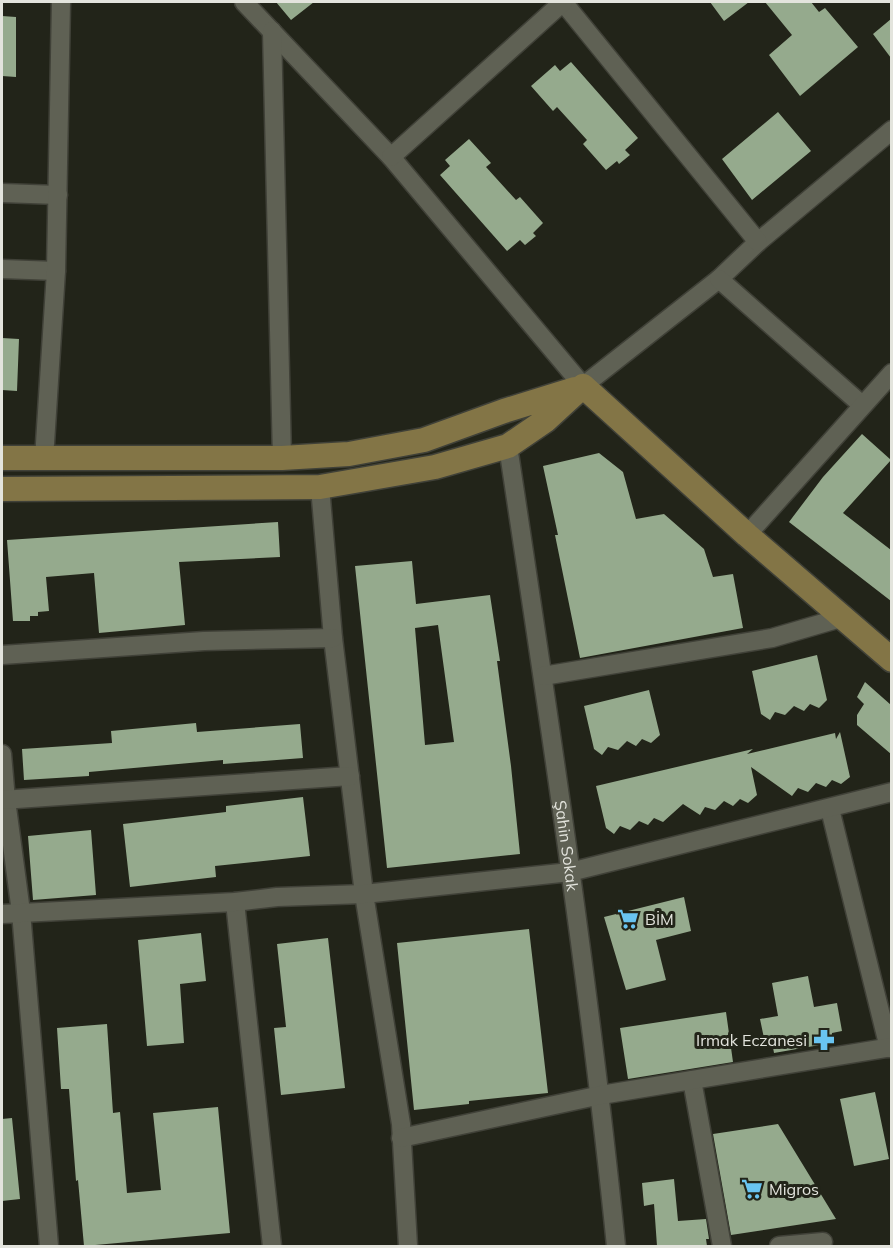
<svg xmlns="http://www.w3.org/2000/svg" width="893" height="1248" font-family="Mulish,sans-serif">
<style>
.building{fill:#95aa8d;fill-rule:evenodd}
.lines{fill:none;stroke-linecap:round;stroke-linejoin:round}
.minor-casing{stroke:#404138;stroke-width:21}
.major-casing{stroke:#404138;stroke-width:27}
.minor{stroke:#5f6154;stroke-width:18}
.major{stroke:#837546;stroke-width:24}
.labels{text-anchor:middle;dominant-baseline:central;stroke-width:6;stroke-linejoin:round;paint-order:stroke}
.street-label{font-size:16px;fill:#e3e4dd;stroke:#222419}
.poi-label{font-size:16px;fill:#e3e4dd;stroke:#222419;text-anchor:start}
</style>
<rect width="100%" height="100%" fill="#222419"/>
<path class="building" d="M 276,2 L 314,2 L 291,20 Z
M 710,2 L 749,2 L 724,21 Z
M 765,2 L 811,2 L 819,12 L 825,8 L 858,47 L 800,96 L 769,55 L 792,35 Z
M 2,16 L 16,17 L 16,77 L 2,76 Z
M 891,19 L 891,58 L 873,34 Z
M 571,62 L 638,138 L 625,150 L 630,155 L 619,164 L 617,161 L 606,170 L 583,144 L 587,140 L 557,107 L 553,111 L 531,86 L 555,65 L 560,71 Z
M 778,112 L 811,151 L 752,200 L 722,159 Z
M 469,139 L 491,163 L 486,167 L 516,200 L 520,197 L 543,223 L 533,233 L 536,236 L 525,245 L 520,240 L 507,251 L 440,175 L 450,166 L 445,160 Z
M 2,338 L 19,339 L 17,391 L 2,390 Z
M 862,434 L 891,460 L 843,513 L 891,550 L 891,601 L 789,522 L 823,477 Z
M 599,453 L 623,472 L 636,519 L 664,514 L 704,549 L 713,577 L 733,574 L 743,628 L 580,658 L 555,535 L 558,535 L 543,466 Z
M 278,522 L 280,557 L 179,562 L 185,625 L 99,633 L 94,573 L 46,577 L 49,611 L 38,612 L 38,616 L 30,616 L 30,621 L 13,621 L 7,540 Z
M 412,561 L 416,604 L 490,595 L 500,661 L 497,661 L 511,766 L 520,854 L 387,868 L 355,566 ZM 438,625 L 454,742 L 425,745 L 415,628 Z
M 817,655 L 827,700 L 819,708 L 810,704 L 804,711 L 794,706 L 785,715 L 775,712 L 770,720 L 761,714 L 752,671 Z
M 865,682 L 891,705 L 891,754 L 857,725 L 857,715 L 864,704 L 857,697 Z
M 649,690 L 660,735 L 651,743 L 642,739 L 636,746 L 627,741 L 618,750 L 608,747 L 602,755 L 594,749 L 584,706 Z
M 196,723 L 197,732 L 300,724 L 303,758 L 223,764 L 223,760 L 89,772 L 89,776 L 24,780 L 22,749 L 112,743 L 111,731 Z
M 840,732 L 850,777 L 841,784 L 832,780 L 826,787 L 816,783 L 808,792 L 798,788 L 792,796 L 751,767 L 757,795 L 748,803 L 740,799 L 733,806 L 724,801 L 715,810 L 705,807 L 700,815 L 683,804 L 663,822 L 654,818 L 648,825 L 639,821 L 630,830 L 620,826 L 614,834 L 606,828 L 596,786 L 753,749 L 747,754 L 835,733 L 836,739 Z
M 303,797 L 310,856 L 215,866 L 216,877 L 130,887 L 123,824 L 226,812 L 226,806 Z
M 91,830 L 96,895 L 33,900 L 28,836 Z
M 684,897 L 691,931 L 656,940 L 666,980 L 626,990 L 604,917 Z
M 529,929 L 548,1093 L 469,1101 L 469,1104 L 414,1110 L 397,943 Z
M 201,933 L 206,981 L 180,984 L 184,1043 L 147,1046 L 138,940 Z
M 328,938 L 345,1088 L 281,1095 L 274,1028 L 286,1027 L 277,944 Z
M 808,976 L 814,1007 L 837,1003 L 842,1031 L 832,1033 L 831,1043 L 774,1053 L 772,1042 L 765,1043 L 760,1019 L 778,1016 L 772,983 Z
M 726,1012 L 733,1062 L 628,1079 L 620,1028 Z
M 107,1024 L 113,1113 L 120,1112 L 127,1193 L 161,1190 L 153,1113 L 218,1107 L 230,1233 L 84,1246 L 78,1180 L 76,1181 L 69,1089 L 61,1089 L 57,1028 Z
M 875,1092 L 889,1159 L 854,1166 L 840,1099 Z
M 12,1118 L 20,1199 L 2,1201 L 2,1119 Z
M 778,1124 L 836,1219 L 731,1235 L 713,1134 Z
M 674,1179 L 678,1221 L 706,1219 L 709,1239 L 706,1239 L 707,1246 L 657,1246 L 654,1204 L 644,1206 L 642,1183 Z"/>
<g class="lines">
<defs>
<g id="minor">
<path d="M 244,2 L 391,157 L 583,386 L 719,279 L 758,242 L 892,130"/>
<path d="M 563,2 L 758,242"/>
<path d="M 272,31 L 282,458"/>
<path d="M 391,157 L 563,2"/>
<path d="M 2,193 L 58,195"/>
<path d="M 2,269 L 56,271"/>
<path d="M 719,279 L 862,405"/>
<path id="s1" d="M 508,446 C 548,712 589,979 616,1246"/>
<path d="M 44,459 L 56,271 L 61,2"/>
<path d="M 320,487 L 333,638 L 364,894 L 401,1124 L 408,1246"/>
<path d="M 747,535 L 892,373"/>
<path d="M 2,655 L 204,641 L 333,638"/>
<path d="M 543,676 L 772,638 L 844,617"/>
<path d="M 2,754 L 6,800 L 21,912 L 49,1246"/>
<path d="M 2,800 L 350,776"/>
<path d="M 830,809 L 889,1048"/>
<path d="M 235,902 L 272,1246"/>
<path d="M 2,914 L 235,902 L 277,897 L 364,894 L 570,872 L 892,792"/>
<path d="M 692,1080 L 722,1246"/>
<path d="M 401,1138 L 601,1095 L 892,1047"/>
<path d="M 779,1246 L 823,1242"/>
</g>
<path id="major" d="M 583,386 L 747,535 L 892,660
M 2,458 L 282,458 L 349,454 L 424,440 L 504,411 L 575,389
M 2,489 L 320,487 L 435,467 L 508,446 L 546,420 L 583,386"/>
</defs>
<use href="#minor" class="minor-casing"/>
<use href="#major" class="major-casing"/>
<use href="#minor" class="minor"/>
<use href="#major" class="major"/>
</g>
<defs>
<symbol id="supermarket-bare" viewBox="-9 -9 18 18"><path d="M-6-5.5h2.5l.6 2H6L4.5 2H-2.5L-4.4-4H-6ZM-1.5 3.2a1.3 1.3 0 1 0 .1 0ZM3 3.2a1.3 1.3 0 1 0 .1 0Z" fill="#69c4f1" stroke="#222419" stroke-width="2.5" paint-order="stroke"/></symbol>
<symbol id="pharmacy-bare" viewBox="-9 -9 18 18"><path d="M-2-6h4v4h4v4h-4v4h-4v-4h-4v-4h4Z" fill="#69c4f1" stroke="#222419" stroke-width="2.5" paint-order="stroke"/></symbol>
</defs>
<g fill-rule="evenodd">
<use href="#supermarket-bare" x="613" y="904" width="30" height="30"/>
<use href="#pharmacy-bare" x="809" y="1025" width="30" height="30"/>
<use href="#supermarket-bare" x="737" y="1174" width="30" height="30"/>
</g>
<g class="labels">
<g class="street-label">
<text stroke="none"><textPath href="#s1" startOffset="404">Şahin Sokak</textPath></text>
</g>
<g class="poi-label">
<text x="645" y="919">BİM</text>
<text x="807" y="1040" text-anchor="end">Irmak Eczanesi</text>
<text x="769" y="1189">Migros</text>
</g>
</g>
<rect width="893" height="1248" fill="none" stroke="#e3e4dd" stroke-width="6"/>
</svg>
